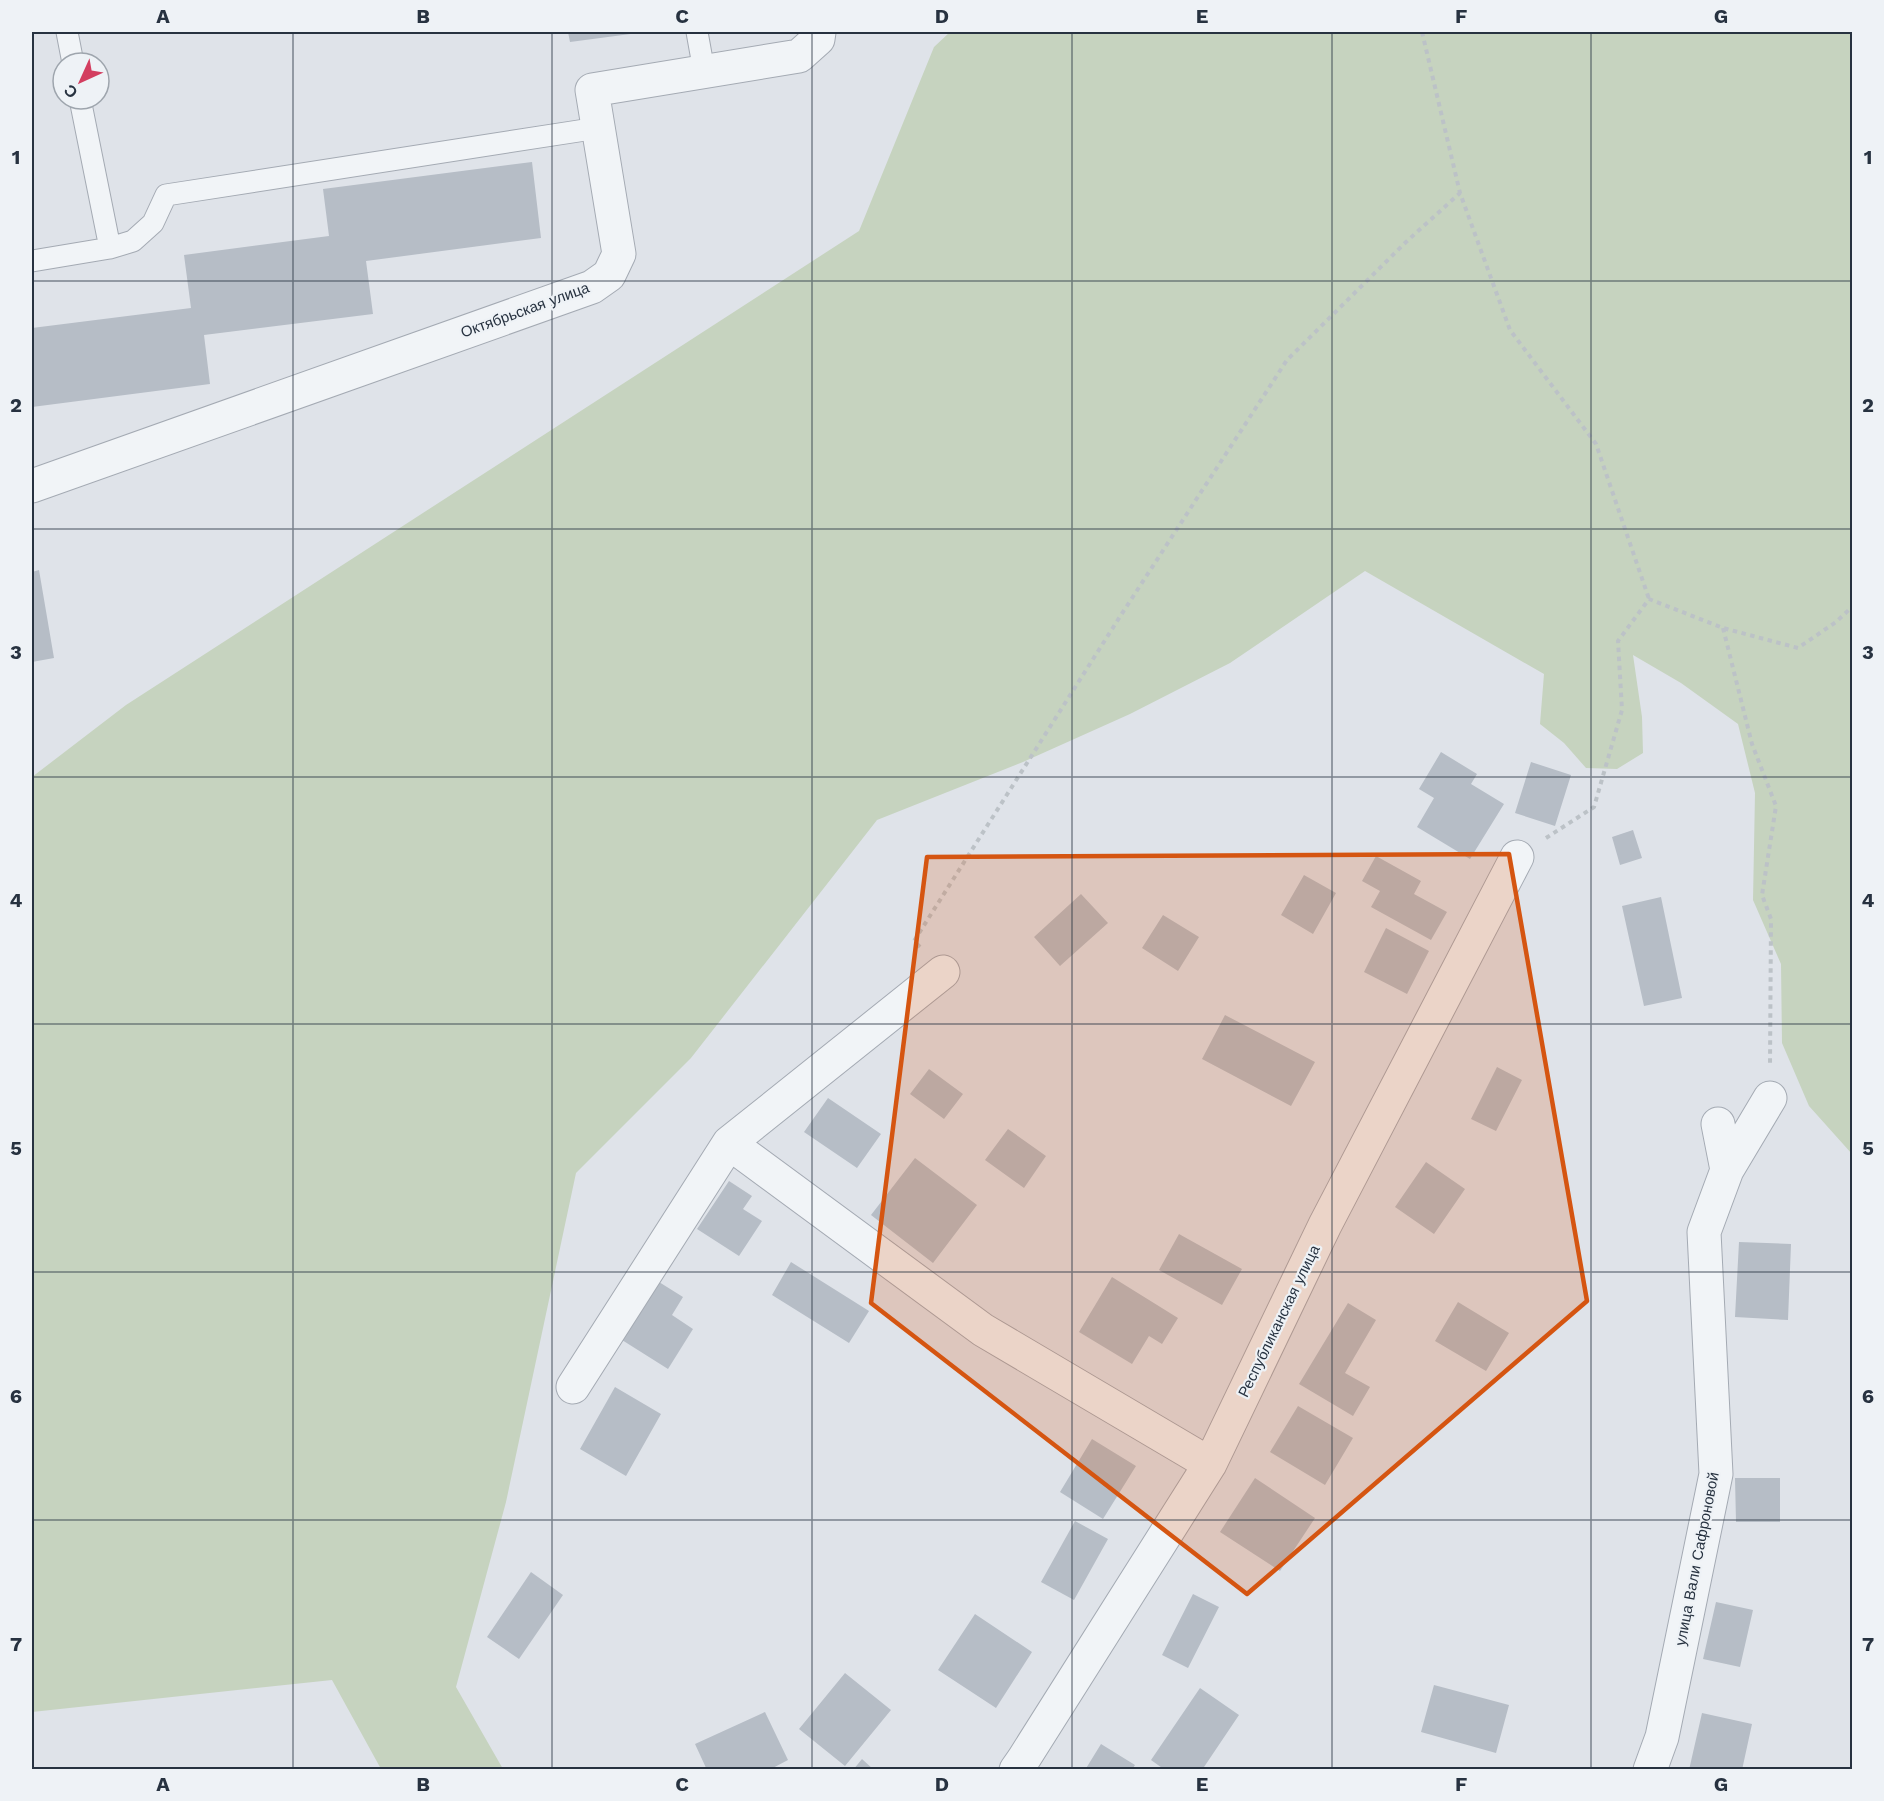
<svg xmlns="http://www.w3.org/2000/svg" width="1884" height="1801" font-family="'Work Sans',sans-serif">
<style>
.green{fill:#c6d3bf}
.building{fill:#b6bdc6}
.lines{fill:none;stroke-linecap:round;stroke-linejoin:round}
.lane-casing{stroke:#a4aab3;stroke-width:23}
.street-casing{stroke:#a4aab3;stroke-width:35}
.path{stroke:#bcc2c7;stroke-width:4;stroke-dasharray:4.5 4.5;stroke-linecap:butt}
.lane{stroke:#f1f4f7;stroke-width:21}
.street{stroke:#f1f4f7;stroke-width:33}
.marked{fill:#d55511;fill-opacity:0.2;stroke:#d55511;stroke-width:4.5;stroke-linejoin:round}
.grid{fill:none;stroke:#273240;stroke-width:1.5;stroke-opacity:0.55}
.labels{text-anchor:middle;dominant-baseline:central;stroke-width:4.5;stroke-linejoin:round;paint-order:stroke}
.street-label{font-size:15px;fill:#273240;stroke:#eef2f6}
.neatline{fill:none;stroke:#273240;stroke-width:2}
.grid-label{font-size:20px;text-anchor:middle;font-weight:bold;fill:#273240}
</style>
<rect width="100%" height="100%" fill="#dfe3e9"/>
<path class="green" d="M 950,32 L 1852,32 L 1852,1154 L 1809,1106 L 1782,1043 L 1781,964 L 1753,900 L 1755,793 L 1738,724 L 1681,683 L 1633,655 L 1642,717 L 1643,753 L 1617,769 L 1586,768 L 1564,743 L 1540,724 L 1544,674 L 1365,571 L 1230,663 L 1130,714 L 1023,762 L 877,820 L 691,1058 L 576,1173 L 506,1502 L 456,1687 L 503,1769 L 381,1769 L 332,1680 L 32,1712 L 32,777 L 126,705 L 859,231 L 934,47 Z"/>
<path class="building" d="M 568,32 L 638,32 L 638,33 L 570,42 Z
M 532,162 L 541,238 L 366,261 L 373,314 L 204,335 L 210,384 L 32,407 L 32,328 L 191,308 L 184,255 L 329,236 L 323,189 Z
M 39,570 L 54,658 L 32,662 L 32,572 Z
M 1441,752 L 1477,774 L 1471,784 L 1504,804 L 1470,859 L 1417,827 L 1434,798 L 1419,789 Z
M 1531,762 L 1571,775 L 1555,826 L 1515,813 Z
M 1633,830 L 1642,858 L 1620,865 L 1612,837 Z
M 1376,856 L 1421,881 L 1414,894 L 1447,912 L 1431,940 L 1371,907 L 1380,891 L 1362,881 Z
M 1304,875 L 1336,893 L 1313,934 L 1281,915 Z
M 1081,894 L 1108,923 L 1060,966 L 1034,937 Z
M 1661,897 L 1682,998 L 1644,1006 L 1622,906 Z
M 1163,915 L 1199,937 L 1178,971 L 1142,948 Z
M 1386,928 L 1429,951 L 1407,994 L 1364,972 Z
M 1225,1015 L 1315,1062 L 1291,1106 L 1202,1059 Z
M 1497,1067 L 1522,1080 L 1496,1131 L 1471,1119 Z
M 929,1069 L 963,1094 L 944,1119 L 910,1094 Z
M 828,1098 L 881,1134 L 857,1168 L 804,1132 Z
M 1008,1129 L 1046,1156 L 1024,1188 L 985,1160 Z
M 915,1158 L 977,1205 L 933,1263 L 871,1215 Z
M 1426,1162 L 1465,1189 L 1434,1234 L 1395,1207 Z
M 729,1181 L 752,1196 L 743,1209 L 762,1221 L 739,1256 L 697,1229 Z
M 1179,1234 L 1242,1269 L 1222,1305 L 1159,1270 Z
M 1739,1242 L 1791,1244 L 1788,1320 L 1735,1317 Z
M 791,1262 L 869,1311 L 849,1343 L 772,1295 Z
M 1112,1277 L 1178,1318 L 1162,1344 L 1149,1336 L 1132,1364 L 1079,1332 Z
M 659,1282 L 683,1297 L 672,1315 L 693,1329 L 668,1369 L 622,1340 Z
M 1458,1302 L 1509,1333 L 1486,1371 L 1435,1341 Z
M 1348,1303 L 1376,1320 L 1345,1373 L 1370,1387 L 1353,1416 L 1299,1384 Z
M 615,1387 L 661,1414 L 626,1476 L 580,1449 Z
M 1298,1406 L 1353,1438 L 1325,1485 L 1270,1452 Z
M 1092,1439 L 1136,1466 L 1103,1519 L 1060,1492 Z
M 1255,1478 L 1315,1518 L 1280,1571 L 1220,1532 Z
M 1735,1478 L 1780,1478 L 1780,1522 L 1736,1522 Z
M 1075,1521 L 1108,1539 L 1074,1600 L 1041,1582 Z
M 531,1572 L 563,1595 L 519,1659 L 487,1637 Z
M 1193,1594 L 1219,1607 L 1188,1668 L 1162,1655 Z
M 1716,1602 L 1753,1610 L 1740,1667 L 1703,1659 Z
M 975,1614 L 1032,1652 L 996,1708 L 938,1670 Z
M 845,1673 L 891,1710 L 845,1766 L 799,1729 Z
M 1434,1685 L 1509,1705 L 1496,1753 L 1421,1732 Z
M 1200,1688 L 1239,1715 L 1202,1770 L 1165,1770 L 1151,1760 Z
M 765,1712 L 788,1760 L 769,1770 L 707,1770 L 695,1744 Z
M 1702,1713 L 1752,1724 L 1742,1770 L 1689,1770 Z
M 1101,1744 L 1135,1765 L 1132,1770 L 1085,1770 Z
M 862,1759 L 874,1770 L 853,1770 Z"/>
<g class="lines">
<defs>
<path id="lane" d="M 67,32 L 73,63
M 697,32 L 704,71
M 80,99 L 110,248
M 32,261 L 110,248 L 133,241 L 153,223 L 166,195 L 598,128"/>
<path id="street" d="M 32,486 L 592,287 L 609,275 L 619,254 L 592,90 L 799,56 L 818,39 L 819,32
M 729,1143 L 983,1330 L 1210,1464
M 1727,1170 L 1770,1098
M 573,1387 L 729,1143 L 943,972
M 1016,1770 L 1023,1760 L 1210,1464 L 1325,1225 L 1517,857
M 1650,1770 L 1662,1737 L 1716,1474 L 1704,1232 L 1727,1170 L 1718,1124"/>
</defs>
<use href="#lane" class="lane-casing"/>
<use href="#street" class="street-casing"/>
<path class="path" d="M 1422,32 L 1460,193 L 1510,330 L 1596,444 L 1649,599
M 1723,628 L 1752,744 L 1776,806 L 1762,895 L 1771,919 L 1770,1064
M 1546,838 L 1594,807 L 1622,710 L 1618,641 L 1649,599 L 1723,628 L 1798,648 L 1836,622 L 1852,607
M 920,947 L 914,941 L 1121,615 L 1287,360 L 1406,242 L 1460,193"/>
<use href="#lane" class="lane"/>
<use href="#street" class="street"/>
</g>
<path class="marked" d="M 1509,854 L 1587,1301 L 1247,1594 L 871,1303 L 927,857 Z"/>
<path class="grid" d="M 293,32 L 293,1770M 552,32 L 552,1770M 812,32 L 812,1770M 1072,32 L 1072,1770M 1332,32 L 1332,1770M 1591,32 L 1591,1770M 32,281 L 1852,281M 32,529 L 1852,529M 32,777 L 1852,777M 32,1024 L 1852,1024M 32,1272 L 1852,1272M 32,1520 L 1852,1520"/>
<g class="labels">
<g class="street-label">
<text transform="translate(525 310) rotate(-20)">Октябрьская улица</text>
<text transform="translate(1279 1321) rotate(-64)">Республиканская улица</text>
<text transform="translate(1697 1559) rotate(-79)">улица Вали Сафроновой</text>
</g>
</g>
<rect width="1884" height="1801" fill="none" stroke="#eef2f6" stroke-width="66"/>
<g transform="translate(81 81) rotate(225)"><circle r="28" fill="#eef2f6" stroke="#9ea5ad" stroke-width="1.5"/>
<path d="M0-4.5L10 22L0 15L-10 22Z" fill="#d33e60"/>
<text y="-9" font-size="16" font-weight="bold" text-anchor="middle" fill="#273240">С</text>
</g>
<rect x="33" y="33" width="1818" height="1735" class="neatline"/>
<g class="grid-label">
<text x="163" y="23">A</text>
<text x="423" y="23">B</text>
<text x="682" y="23">C</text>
<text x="942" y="23">D</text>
<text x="1202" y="23">E</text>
<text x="1461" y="23">F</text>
<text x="1721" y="23">G</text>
<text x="16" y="164">1</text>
<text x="1868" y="164">1</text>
<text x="16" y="412">2</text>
<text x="1868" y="412">2</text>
<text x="16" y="659">3</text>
<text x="1868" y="659">3</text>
<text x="16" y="907">4</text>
<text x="1868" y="907">4</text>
<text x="16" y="1155">5</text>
<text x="1868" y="1155">5</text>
<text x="16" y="1403">6</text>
<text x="1868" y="1403">6</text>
<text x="16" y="1651">7</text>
<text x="1868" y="1651">7</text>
<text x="163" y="1791">A</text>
<text x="423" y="1791">B</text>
<text x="682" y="1791">C</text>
<text x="942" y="1791">D</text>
<text x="1202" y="1791">E</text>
<text x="1461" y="1791">F</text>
<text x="1721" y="1791">G</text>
</g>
</svg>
